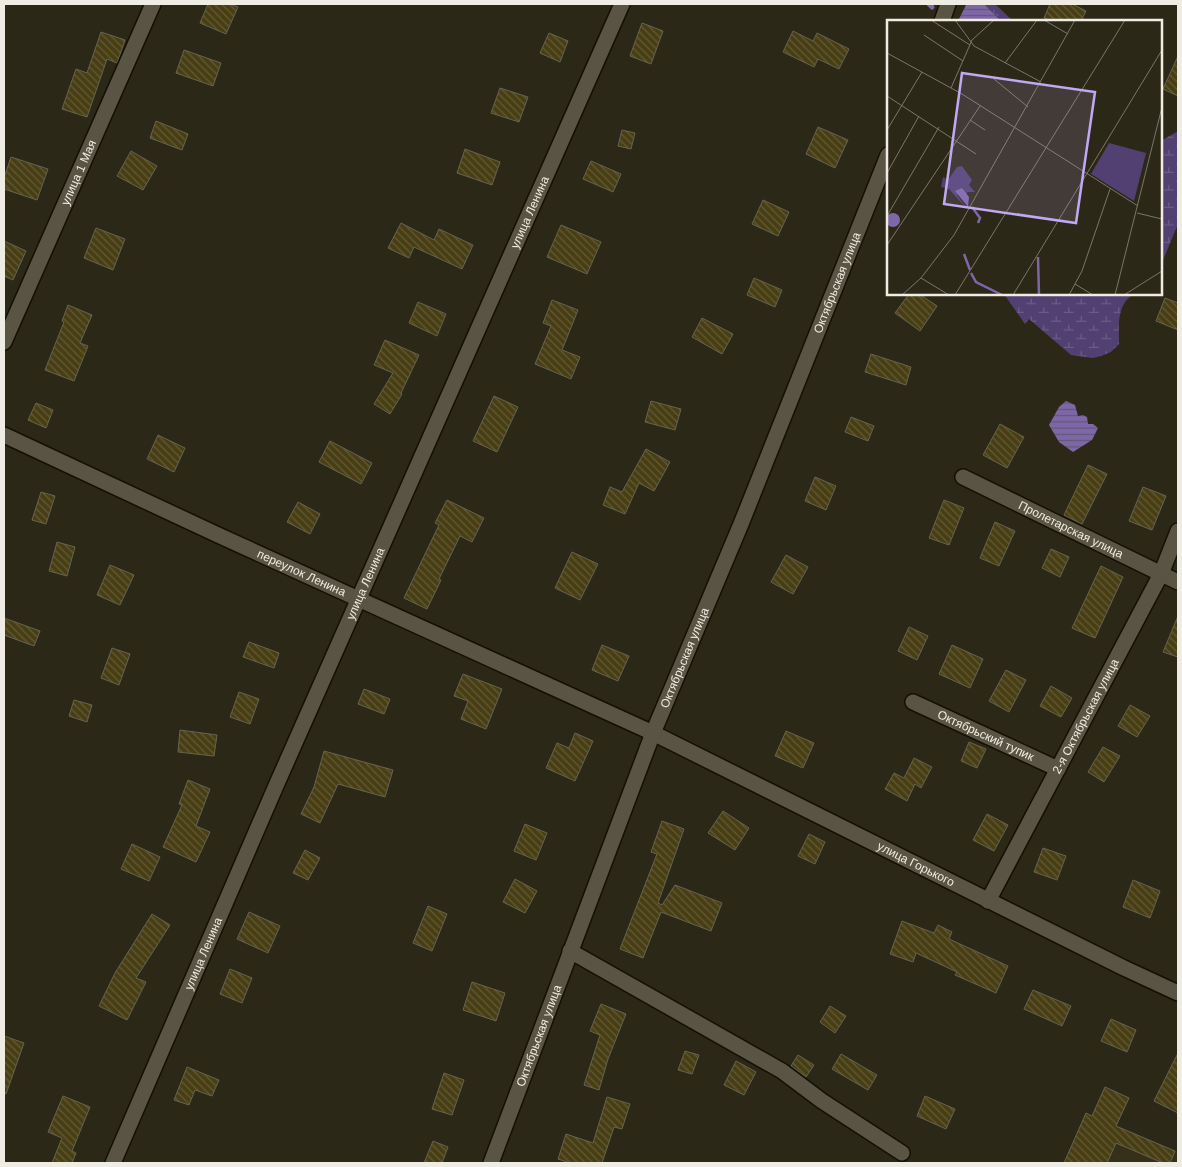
<svg xmlns="http://www.w3.org/2000/svg" width="1182" height="1167" font-family="Arial,sans-serif">
<style>
.built{fill:#36301a}
.wetland{fill:url(#wetland-marsh)}
.water{fill:url(#water-rules)}
.lines{fill:none;stroke-linecap:round;stroke-linejoin:round}
.stream{stroke:#7e67a8;stroke-width:5}
.building{fill:url(#building-back-hatch);stroke:#676351}
.street-casing{stroke:#141003;stroke-width:18}
.street{stroke:#595443;stroke-width:15}
.labels{text-anchor:middle;dominant-baseline:central;stroke-width:4.5;stroke-linejoin:round;paint-order:stroke}
.street-label{font-size:12px;fill:#efede3;stroke:#2c2818}
.inset-river{fill:none;stroke:#7e67a8;stroke-width:2.5}
.inset-road{fill:none;stroke:#7a7769;stroke-width:1}
.view{fill:#c1a8f3;fill-opacity:0.15;stroke:#c1a8f3;stroke-width:2.5}
.inset-edge{fill:none;stroke:#efede3;stroke-width:2.5}
</style>
<defs>
<pattern id="wetland-marsh" width="20" height="14" patternUnits="userSpaceOnUse" patternTransform="scale(1.25)"><rect width="20" height="14" fill="#524073"/><path d="M1 5h8M5 5V1M11 12h8M15 12V8" fill="none" stroke="#6b5c87"/></pattern>
<pattern id="water-rules" width="6" height="5" patternUnits="userSpaceOnUse" patternTransform="scale(1.25)"><rect width="6" height="5" fill="#7e67a8"/><path d="M0 2.5h6" fill="none" stroke="#635776"/></pattern>
<pattern id="building-back-hatch" width="6" height="6" patternUnits="userSpaceOnUse" patternTransform="scale(1.25)"><rect width="6" height="6" fill="#483e14"/><path d="M-1 5l2 2M0 0l6 6M5-1l2 2" fill="none" stroke="#635a36"/></pattern>
</defs>
<rect width="100%" height="100%" fill="#2c2818"/>
<path class="built" d="M 1086,1113 L 1178,1153 L 1178,1163 L 1064,1163 Z"/>
<path class="wetland" d="M 979,4 L 995,4 L 1013,21 L 1001,21 L 985,5 Z
M 1178,131 L 1178,224 L 1161,265 L 1161,141 Z
M 1004,294 L 1134,294 C 1116,304 1119,327 1119,344 L 1111,352 L 1101,356 L 1093,358 L 1071,355 L 1029,319 L 1025,324 Z"/>
<path class="water" d="M 973,4 L 985,5 L 1001,21 L 958,21 L 966,5 Z
M 1066,401 L 1075,405 L 1078,416 L 1083,415 L 1087,417 L 1088,424 L 1093,424 L 1098,428 L 1092,440 L 1073,452 L 1059,442 L 1049,425 L 1059,407 Z"/>
<g class="lines">
<path class="stream" d="M 929,4 L 932,7"/>
</g>
<path class="building" d="M 208,4 L 230,4 L 238,7 L 226,34 L 200,23 Z
M 1050,4 L 1072,4 L 1086,11 L 1081,21 L 1051,21 L 1044,18 Z
M 642,23 L 663,31 L 651,64 L 630,56 Z
M 793,31 L 813,41 L 817,33 L 849,49 L 839,69 L 818,59 L 814,67 L 783,52 Z
M 101,32 L 125,40 L 117,63 L 107,59 L 87,117 L 62,109 L 76,69 L 87,73 Z
M 549,33 L 568,41 L 560,62 L 540,53 Z
M 184,50 L 221,63 L 213,86 L 176,73 Z
M 1178,56 L 1178,96 L 1163,89 Z
M 500,88 L 528,97 L 519,122 L 491,113 Z
M 156,121 L 188,134 L 182,150 L 150,138 Z
M 818,127 L 848,140 L 835,168 L 806,154 Z
M 622,130 L 635,133 L 631,149 L 618,146 Z
M 465,149 L 500,162 L 492,185 L 457,173 Z
M 131,151 L 157,166 L 143,190 L 117,176 Z
M 11,157 L 48,169 L 37,200 L 4,189 L 4,178 Z
M 591,161 L 621,174 L 613,192 L 583,179 Z
M 763,200 L 789,212 L 778,236 L 752,224 Z
M 401,223 L 434,240 L 439,229 L 473,245 L 462,269 L 414,247 L 409,258 L 388,248 Z
M 561,225 L 601,242 L 587,274 L 547,257 Z
M 96,228 L 125,239 L 113,270 L 84,258 Z
M 4,241 L 26,251 L 13,280 L 4,276 Z
M 754,278 L 782,290 L 775,307 L 747,295 Z
M 909,294 L 919,294 L 937,306 L 920,331 L 895,313 Z
M 1165,298 L 1178,303 L 1178,330 L 1156,321 Z
M 552,300 L 578,310 L 562,350 L 580,357 L 571,379 L 535,364 L 551,326 L 543,323 Z
M 418,302 L 446,314 L 437,336 L 409,323 Z
M 68,305 L 92,315 L 80,343 L 88,346 L 74,381 L 45,370 L 64,322 L 62,321 Z
M 702,318 L 733,334 L 722,354 L 692,337 Z
M 385,340 L 419,355 L 401,393 L 402,394 L 390,414 L 374,404 L 393,373 L 374,365 Z
M 871,354 L 911,367 L 906,385 L 865,372 Z
M 494,396 L 518,407 L 497,452 L 473,441 Z
M 651,401 L 681,409 L 675,430 L 645,422 Z
M 36,403 L 53,410 L 46,428 L 28,420 Z
M 851,417 L 874,426 L 868,441 L 845,432 Z
M 1000,424 L 1024,437 L 1007,468 L 983,455 Z
M 158,435 L 185,448 L 174,472 L 147,459 Z
M 330,441 L 372,463 L 361,484 L 319,462 Z
M 646,449 L 670,462 L 654,491 L 639,483 L 625,514 L 603,505 L 610,487 L 622,492 Z
M 1088,465 L 1107,474 L 1082,524 L 1064,515 Z
M 815,477 L 836,486 L 826,510 L 805,501 Z
M 1143,487 L 1166,496 L 1152,530 L 1129,521 Z
M 41,492 L 55,496 L 46,524 L 32,520 Z
M 447,500 L 484,518 L 472,542 L 460,536 L 439,579 L 441,580 L 427,609 L 404,598 L 439,525 L 435,523 Z
M 944,500 L 964,508 L 949,545 L 929,538 Z
M 298,502 L 320,514 L 310,534 L 287,522 Z
M 995,522 L 1015,531 L 999,566 L 980,558 Z
M 57,542 L 75,547 L 67,576 L 49,571 Z
M 1051,549 L 1069,557 L 1060,577 L 1042,568 Z
M 572,552 L 598,564 L 580,600 L 555,588 Z
M 786,555 L 808,567 L 793,594 L 771,582 Z
M 110,565 L 134,575 L 120,605 L 97,595 Z
M 1101,566 L 1123,577 L 1095,638 L 1072,628 Z
M 1178,616 L 1178,657 L 1163,652 Z
M 4,618 L 40,631 L 34,646 L 4,635 Z
M 909,627 L 928,636 L 917,660 L 898,651 Z
M 249,642 L 279,653 L 274,668 L 243,657 Z
M 602,645 L 629,656 L 618,681 L 592,670 Z
M 952,645 L 983,659 L 970,688 L 939,674 Z
M 112,648 L 130,654 L 119,685 L 101,678 Z
M 1006,670 L 1026,680 L 1009,712 L 989,701 Z
M 463,674 L 502,689 L 486,729 L 461,719 L 468,701 L 454,696 Z
M 1051,686 L 1072,698 L 1061,717 L 1040,706 Z
M 364,689 L 390,699 L 384,714 L 358,704 Z
M 239,692 L 259,699 L 250,724 L 230,717 Z
M 74,700 L 92,705 L 87,722 L 69,716 Z
M 1130,705 L 1150,716 L 1137,737 L 1118,726 Z
M 180,730 L 217,735 L 214,756 L 178,752 Z
M 786,731 L 814,743 L 803,768 L 775,756 Z
M 575,733 L 593,741 L 575,781 L 546,768 L 557,743 L 569,748 Z
M 969,742 L 986,749 L 977,768 L 961,761 Z
M 1103,747 L 1120,756 L 1104,782 L 1088,772 Z
M 324,751 L 393,770 L 385,797 L 338,784 L 320,823 L 301,814 L 314,787 Z
M 914,758 L 932,767 L 921,788 L 915,784 L 907,801 L 885,789 L 894,773 L 904,778 Z
M 188,780 L 210,789 L 196,826 L 210,832 L 196,862 L 163,847 L 182,805 L 179,804 Z
M 723,811 L 749,828 L 735,850 L 708,833 Z
M 987,814 L 1008,825 L 994,851 L 973,840 Z
M 662,821 L 684,829 L 658,903 L 662,905 L 675,885 L 722,903 L 711,931 L 661,912 L 643,958 L 620,949 L 657,854 L 651,852 Z
M 525,824 L 547,833 L 536,860 L 514,851 Z
M 809,834 L 825,842 L 815,864 L 798,856 Z
M 132,844 L 160,857 L 149,881 L 121,869 Z
M 1043,848 L 1066,856 L 1057,880 L 1034,872 Z
M 305,850 L 320,858 L 308,880 L 293,873 Z
M 515,879 L 537,891 L 525,913 L 503,902 Z
M 1133,880 L 1160,891 L 1150,918 L 1123,907 Z
M 428,906 L 447,914 L 432,951 L 413,943 Z
M 249,912 L 280,926 L 268,953 L 237,939 Z
M 152,914 L 170,925 L 136,978 L 146,982 L 127,1020 L 99,1006 L 115,973 Z
M 902,921 L 934,933 L 938,925 L 952,932 L 949,939 L 1008,966 L 996,993 L 955,975 L 957,972 L 916,953 L 913,962 L 890,954 Z
M 230,969 L 252,978 L 242,1003 L 220,994 Z
M 472,982 L 505,993 L 496,1021 L 463,1010 Z
M 1033,990 L 1071,1006 L 1062,1026 L 1024,1009 Z
M 601,1004 L 626,1014 L 608,1059 L 599,1090 L 584,1085 L 600,1035 L 590,1031 Z
M 830,1006 L 846,1016 L 835,1033 L 820,1022 Z
M 1111,1019 L 1136,1030 L 1127,1052 L 1101,1041 Z
M 4,1036 L 24,1043 L 6,1094 L 4,1093 Z
M 685,1051 L 699,1055 L 692,1074 L 678,1070 Z
M 1178,1053 L 1178,1113 L 1154,1101 Z
M 841,1054 L 877,1075 L 868,1090 L 832,1069 Z
M 798,1055 L 814,1065 L 806,1077 L 791,1066 Z
M 736,1061 L 756,1072 L 744,1095 L 724,1085 Z
M 187,1067 L 219,1080 L 212,1096 L 195,1090 L 189,1105 L 174,1100 Z
M 444,1073 L 464,1080 L 452,1115 L 432,1109 Z
M 1105,1087 L 1129,1098 L 1116,1126 L 1175,1151 L 1170,1163 L 1163,1163 L 1116,1143 L 1107,1163 L 1064,1163 L 1086,1113 L 1092,1116 Z
M 63,1096 L 90,1107 L 72,1151 L 76,1153 L 72,1163 L 52,1163 L 62,1138 L 48,1132 Z
M 925,1096 L 955,1109 L 946,1129 L 917,1116 Z
M 607,1097 L 630,1104 L 622,1129 L 614,1127 L 602,1163 L 570,1163 L 558,1159 L 566,1134 L 593,1143 Z
M 433,1141 L 448,1147 L 442,1163 L 424,1163 Z"/>
<g class="lines">
<defs>
<g id="street">
<path d="M 942,21 L 948,4"/>
<path id="s1" d="M 4,342 L 153,4"/>
<path id="s2" d="M 4,435 L 218,535 L 653,733 L 1124,968 L 1178,993"/>
<path id="s3" d="M 963,477 L 1178,582"/>
<path id="s4" d="M 913,702 L 1058,769"/>
<path id="s5" d="M 988,901 L 1161,574 L 1178,531"/>
<path d="M 570,951 L 782,1071 L 822,1101 L 902,1153"/>
<path id="s6" d="M 113,1163 L 275,788 L 622,4"/>
<path id="s7" d="M 491,1163 L 653,733 L 741,524 L 888,155"/>
</g>
</defs>
<use href="#street" class="street-casing"/>
<use href="#street" class="street"/>
</g>
<g class="labels">
<g class="street-label">
<text stroke="none"><textPath href="#s1" startOffset="185">улица 1 Мая</textPath></text>
<text stroke="none"><textPath href="#s6" startOffset="1038">улица Ленина</textPath></text>
<text stroke="none"><textPath href="#s7" startOffset="946">Октябрьская улица</textPath></text>
<text stroke="none"><textPath href="#s3" startOffset="120">Пролетарская улица</textPath></text>
<text stroke="none"><textPath href="#s2" startOffset="328">переулок Ленина</textPath></text>
<text stroke="none"><textPath href="#s6" startOffset="632">улица Ленина</textPath></text>
<text stroke="none"><textPath href="#s7" startOffset="541">Октябрьская улица</textPath></text>
<text stroke="none"><textPath href="#s5" startOffset="209">2-я Октябрьская улица</textPath></text>
<text stroke="none"><textPath href="#s4" startOffset="80">Октябрьский тупик</textPath></text>
<text stroke="none"><textPath href="#s2" startOffset="1008">улица Горького</textPath></text>
<text stroke="none"><textPath href="#s6" startOffset="228">улица Ленина</textPath></text>
<text stroke="none"><textPath href="#s7" startOffset="136">Октябрьская улица</textPath></text>
</g>
</g>
<g transform="translate(887 20)">
<rect width="275" height="275" fill="#2c2818"/>
<path d="M 75,146 L 85,160 L 82,165 L 88,172 L 80,172 L 80,177 L 75,168 L 70,175 L 79,188 L 62,169 L 54,167 L 56,157 L 61,160 L 70,147 Z" fill="#524073"/>
<path d="M 222,123 L 259,133 L 247,181 L 204,154 Z" fill="#524073"/>
<path d="M 75,168 L 82,177 L 81,187 L 68,171 ZM-1 200a7 7 0 1 1 14 0a7 7 0 1 1-14 0Z" fill="#7e67a8"/>
<path class="inset-river" d="M 85,187 L 93,198 L 91,203M 77,234 L 83,250M 151,237 L 152,275M 84,253 L 89,262 L 115,275"/>
<path class="inset-road" d="M 44,0 L 83,25M 68,0 L 87,26 L 154,62M 157,0 L 181,14M 37,15 L 76,41M 0,33 L 75,74 L 251,186M 118,43 L 150,0M 107,59 L 141,87M 64,68 L 85,20 L 107,0M 0,76 L 89,134M 83,100 L 98,110M 0,110 L 35,52M 0,153 L 32,96M 250,193 L 275,199M 0,196 L 52,107M 0,225 L 93,86M 34,258 L 62,275M 188,264 L 206,275M 15,275 L 34,258 L 67,215 L 188,0M 68,275 L 238,0M 126,275 L 275,30M 182,275 L 195,251 L 223,169M 228,275 L 275,87M 237,275 L 275,251"/>
<path class="view" d="M 75,53 L 208,72 L 189,203 L 57,184 Z"/>
<rect width="275" height="275" class="inset-edge"/>
</g>
<rect width="1182" height="1167" fill="none" stroke="#efede3" stroke-width="10"/>
</svg>
